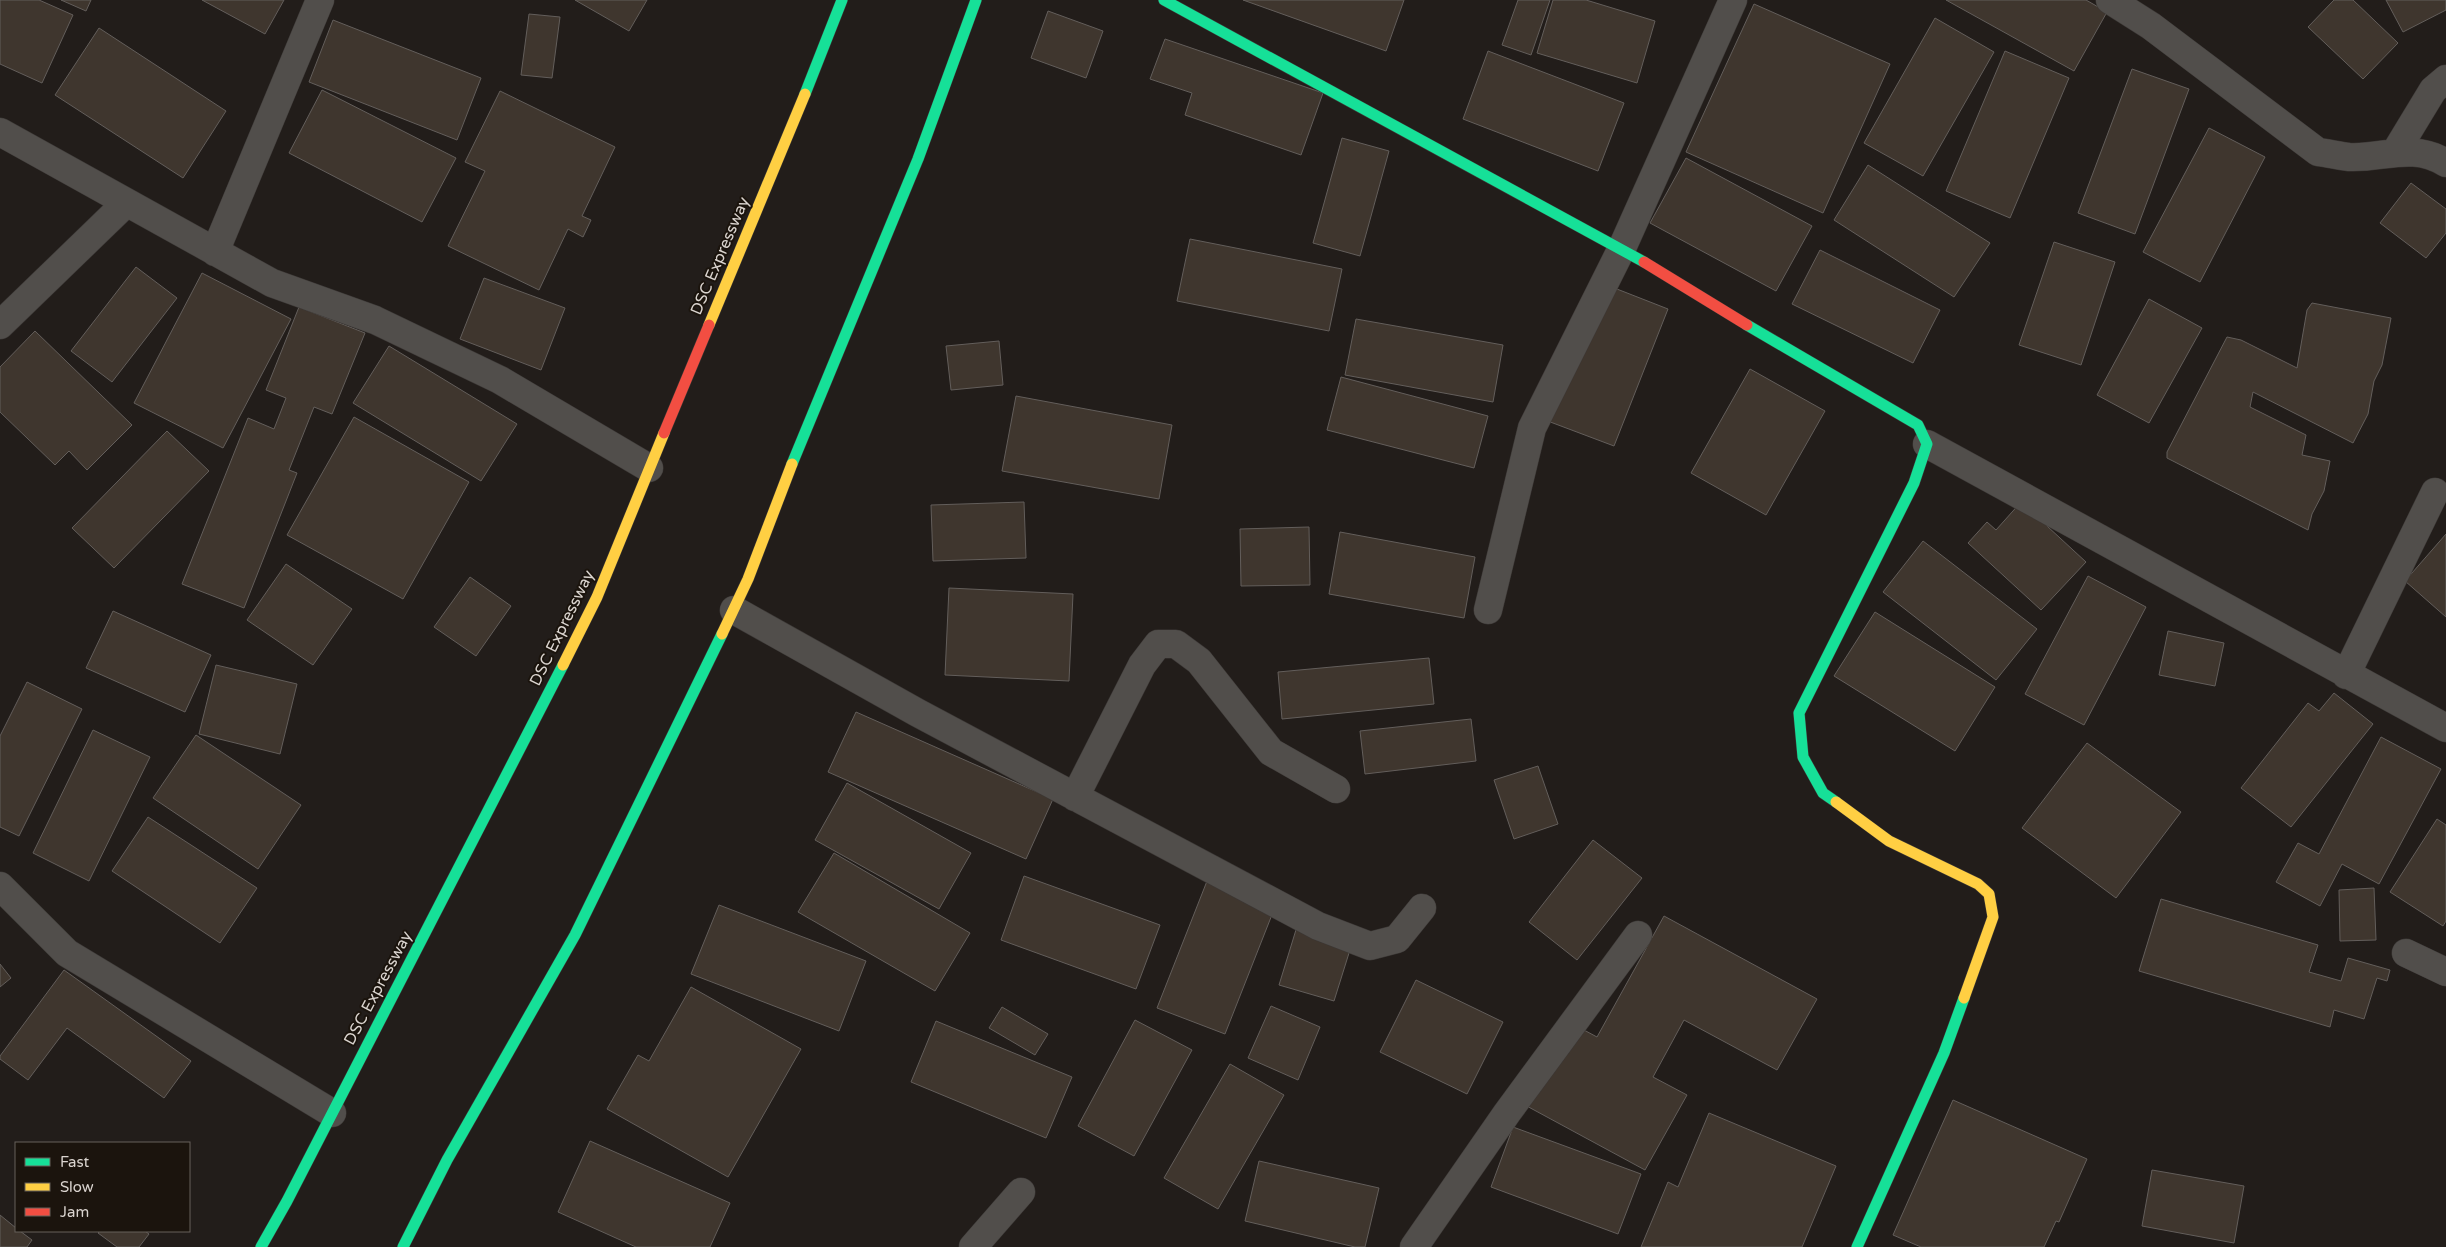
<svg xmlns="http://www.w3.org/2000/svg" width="2446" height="1247" font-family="'Varela Round',sans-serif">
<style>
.building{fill:#3f362e;stroke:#635e5b}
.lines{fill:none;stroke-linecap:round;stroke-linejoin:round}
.street-casing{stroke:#3c3836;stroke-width:29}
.fast-casing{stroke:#3c3836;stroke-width:12}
.slow-casing{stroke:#3c3836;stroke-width:12}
.jam-casing{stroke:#3c3836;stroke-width:12}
.street{stroke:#514e4b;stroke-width:28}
.fast{stroke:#16e098;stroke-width:11}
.slow{stroke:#ffcf43;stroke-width:11}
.jam{stroke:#f24e42;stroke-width:11}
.labels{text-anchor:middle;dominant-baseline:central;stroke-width:4;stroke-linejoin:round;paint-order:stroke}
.street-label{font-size:16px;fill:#dad4cf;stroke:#1b140d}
</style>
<rect width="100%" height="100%" fill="#221d1a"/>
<path class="building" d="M 0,0 L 39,0 L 73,15 L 42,83 L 0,64 Z
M 61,0 L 91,0 L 86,11 Z
M 202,0 L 284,0 L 265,34 Z
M 575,0 L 647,0 L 629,31 Z
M 1243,0 L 1404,0 L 1386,51 Z
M 1518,0 L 1550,0 L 1531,55 L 1502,45 Z
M 1553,0 L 1586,0 L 1655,21 L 1637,83 L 1537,53 Z
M 1946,0 L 2086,0 L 2107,12 L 2074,71 Z
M 2334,0 L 2353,0 L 2398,43 L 2363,79 L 2308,27 Z
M 2386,0 L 2446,0 L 2446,10 L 2403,32 Z
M 1754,4 L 1890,64 L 1823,213 L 1686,152 Z
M 1048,11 L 1103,31 L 1086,78 L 1031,58 Z
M 529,14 L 560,17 L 552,78 L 521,75 Z
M 1935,18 L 1994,52 L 1923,176 L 1864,143 Z
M 333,20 L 481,78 L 457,140 L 309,82 Z
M 99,28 L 226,111 L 183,178 L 55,95 Z
M 1165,39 L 1323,93 L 1301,155 L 1185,115 L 1192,93 L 1150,79 Z
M 1488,51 L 1624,103 L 1598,171 L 1463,119 Z
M 2005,51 L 2069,78 L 2010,218 L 1946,191 Z
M 2132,69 L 2189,89 L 2135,234 L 2078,213 Z
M 322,90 L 456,158 L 422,222 L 289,153 Z
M 500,91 L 615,147 L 582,216 L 591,220 L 583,237 L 568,229 L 539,290 L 448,246 L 485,171 L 465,162 Z
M 2209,128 L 2265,157 L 2200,282 L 2143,252 Z
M 1342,138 L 1389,151 L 1360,256 L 1313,243 Z
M 1686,158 L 1812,226 L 1776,291 L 1650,223 Z
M 1868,165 L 1990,243 L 1954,297 L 1834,220 Z
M 2411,183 L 2446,209 L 2446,233 L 2426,258 L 2380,223 Z
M 1190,239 L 1342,269 L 1329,331 L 1177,301 Z
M 2054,242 L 2115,262 L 2081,365 L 2019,345 Z
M 1820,250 L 1940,310 L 1913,363 L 1792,304 Z
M 136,267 L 177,298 L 112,382 L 71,351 Z
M 202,273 L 291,319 L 223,448 L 134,403 Z
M 484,278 L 565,308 L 541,370 L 460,339 Z
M 1599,282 L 1668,309 L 1614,446 L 1545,420 Z
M 2149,299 L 2202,328 L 2149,423 L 2097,395 Z
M 2312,303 L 2391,318 L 2382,365 L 2374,381 L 2368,414 L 2353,443 L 2253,392 L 2250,407 L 2306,435 L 2302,455 L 2330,461 L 2324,491 L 2312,514 L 2308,530 L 2167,458 L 2167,452 L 2227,337 L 2241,340 L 2297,368 L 2307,310 Z
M 299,307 L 365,333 L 332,414 L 314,407 L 289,470 L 297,473 L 244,608 L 182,584 L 248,418 L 274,429 L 286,398 L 266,390 Z
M 1356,319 L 1503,345 L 1493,402 L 1345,375 Z
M 35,331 L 132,425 L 87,470 L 69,451 L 55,465 L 0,412 L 0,367 Z
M 999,341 L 1003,385 L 951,390 L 946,346 Z
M 389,346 L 517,424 L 481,481 L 353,403 Z
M 1750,369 L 1825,411 L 1766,515 L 1691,473 Z
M 1341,377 L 1488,416 L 1474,468 L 1327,430 Z
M 1016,396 L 1172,425 L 1159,499 L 1002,471 Z
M 354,417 L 469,482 L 403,599 L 287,535 Z
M 167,431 L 209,471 L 114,568 L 72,528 Z
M 1024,502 L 1026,558 L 933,561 L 931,505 Z
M 2021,502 L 2086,562 L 2041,610 L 1968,543 L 1987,522 L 1996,530 Z
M 1309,527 L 1310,585 L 1241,586 L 1240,529 Z
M 1340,532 L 1475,557 L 1464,618 L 1329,594 Z
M 2446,534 L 2446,617 L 2405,581 Z
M 1923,541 L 2037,629 L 1996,680 L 1883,592 Z
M 286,564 L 352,609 L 313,665 L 247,620 Z
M 2088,576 L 2146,607 L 2084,725 L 2025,694 Z
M 470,577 L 511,606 L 476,656 L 434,627 Z
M 949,588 L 1073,594 L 1069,681 L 945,675 Z
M 113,611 L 211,655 L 185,712 L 86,668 Z
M 1875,612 L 1995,687 L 1955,751 L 1834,676 Z
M 2168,631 L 2224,643 L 2215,686 L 2159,675 Z
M 1429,658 L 1434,704 L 1282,719 L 1278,672 Z
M 216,665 L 297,684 L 280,754 L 199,734 Z
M 27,682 L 82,709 L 19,836 L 0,827 L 0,736 Z
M 2334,693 L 2373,724 L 2291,827 L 2241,788 L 2308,703 L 2319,711 Z
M 856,712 L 1053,799 L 1026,859 L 828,772 Z
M 1471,719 L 1476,761 L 1365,774 L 1360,731 Z
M 93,730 L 150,757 L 89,881 L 33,853 Z
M 196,735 L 301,805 L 258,869 L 153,798 Z
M 2381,737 L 2441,769 L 2379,884 L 2342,864 L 2320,906 L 2276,882 L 2298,843 L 2319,854 Z
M 2087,743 L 2181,812 L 2116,898 L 2022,828 Z
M 1538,766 L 1558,824 L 1514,839 L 1494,780 Z
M 847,783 L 971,853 L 939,909 L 815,840 Z
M 148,817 L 257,888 L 220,943 L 112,871 Z
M 2437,819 L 2446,825 L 2446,921 L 2443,926 L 2390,892 Z
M 1593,840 L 1642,878 L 1577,960 L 1529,922 Z
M 834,853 L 970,933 L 935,991 L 798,912 Z
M 1024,876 L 1160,925 L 1136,989 L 1001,940 Z
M 1209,876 L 1277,902 L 1225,1034 L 1157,1008 Z
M 2374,888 L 2376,940 L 2340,941 L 2339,890 Z
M 2161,899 L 2318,945 L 2309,972 L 2341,981 L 2348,958 L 2390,970 L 2387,981 L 2377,978 L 2364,1019 L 2334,1010 L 2330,1027 L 2139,971 Z
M 719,905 L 866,961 L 839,1031 L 691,974 Z
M 1664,916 L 1817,999 L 1777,1070 L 1684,1020 L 1653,1077 L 1687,1095 L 1645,1170 L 1523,1104 L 1569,1022 L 1597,1037 Z
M 1299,920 L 1354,937 L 1334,1001 L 1279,985 Z
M 0,964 L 11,978 L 0,987 Z
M 64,970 L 191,1061 L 164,1098 L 67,1028 L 28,1080 L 0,1059 L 0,1056 Z
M 1416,980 L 1503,1022 L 1467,1094 L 1380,1052 Z
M 691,987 L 801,1049 L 728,1177 L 607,1109 L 638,1055 L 649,1061 Z
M 1271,1006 L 1320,1027 L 1298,1080 L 1248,1058 Z
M 1002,1007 L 1048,1034 L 1035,1055 L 989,1028 Z
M 1135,1020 L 1192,1050 L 1134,1156 L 1078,1126 Z
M 936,1021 L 1072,1077 L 1046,1138 L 911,1082 Z
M 1230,1064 L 1284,1095 L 1218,1209 L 1164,1178 Z
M 1953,1100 L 2087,1159 L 2059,1222 L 2056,1221 L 2044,1247 L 1921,1247 L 1893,1235 Z
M 1709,1113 L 1836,1166 L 1802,1247 L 1641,1247 L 1668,1182 L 1678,1187 Z
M 1513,1127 L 1641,1174 L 1618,1234 L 1491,1187 Z
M 590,1141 L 730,1203 L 710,1247 L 636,1247 L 558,1212 Z
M 1259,1161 L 1379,1188 L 1365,1247 L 1355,1247 L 1245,1221 Z
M 2152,1170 L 2244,1186 L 2234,1243 L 2142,1226 Z
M 0,1215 L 16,1228 L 16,1231 L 20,1231 L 32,1240 L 27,1247 L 0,1247 Z
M 100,1231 L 145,1231 L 149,1234 L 139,1247 L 117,1247 L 98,1233 Z"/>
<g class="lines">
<defs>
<path id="street" d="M 2110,0 L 2151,26 L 2318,152 C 2328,153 2339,156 2349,157 C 2383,159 2412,142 2446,163
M 0,132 L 272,283 L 375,320 L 500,380 L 649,468
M 2396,151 L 2433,90 L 2446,79
M 215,252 L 320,0
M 0,325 L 126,203
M 1927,444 L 2446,728
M 734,610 L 918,713 L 1318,926 L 1370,946 L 1397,939 L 1422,908
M 1488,610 L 1532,428 L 1622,248 L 1733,0
M 2346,675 L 2435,492
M 1075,797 L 1142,665 L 1158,644 L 1176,644 L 1199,661 L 1271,752 L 1336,789
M 0,886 L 67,953 L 332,1113
M 2406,953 L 2446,972
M 973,1247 L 1021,1192
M 1414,1247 L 1507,1113 L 1638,935"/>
<path id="fast" d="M 1164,0 L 1644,262
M 805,94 L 842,0
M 1747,325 L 1918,425 L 1927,444 L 1914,483 L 1799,713 L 1803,757 L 1823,793 L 1836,802
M 792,464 L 918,159 L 976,0
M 261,1247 L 287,1201 L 563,665
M 403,1247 L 447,1160 L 575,935 L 722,634
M 1857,1247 L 1944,1053 L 1964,998"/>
<path id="slow" d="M 709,325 L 805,94
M 722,634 L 748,579 L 792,464
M 563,665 L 597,597 L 664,433
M 1836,802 L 1889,841 L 1978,884 L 1989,894 L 1993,917 L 1964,998"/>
<path id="jam" d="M 1644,262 L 1747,325
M 664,433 L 709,325"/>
</defs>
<use href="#street" class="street-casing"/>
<use href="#fast" class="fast-casing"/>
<use href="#slow" class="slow-casing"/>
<use href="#jam" class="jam-casing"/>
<use href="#street" class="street"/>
<use href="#fast" class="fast"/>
<use href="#slow" class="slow"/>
<use href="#jam" class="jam"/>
</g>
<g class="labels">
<g class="street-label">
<text transform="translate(720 256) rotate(-67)">DSC Expressway</text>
<text transform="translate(562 628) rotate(-64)">DSC Expressway</text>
<text transform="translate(378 988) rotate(-62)">DSC Expressway</text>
</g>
</g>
<rect x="15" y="1142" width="175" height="90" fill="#1b140d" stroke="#67615b"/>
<rect x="25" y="1158" width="25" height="8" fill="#16e098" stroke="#67615b"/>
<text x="60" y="1167" font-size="15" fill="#dad4cf">Fast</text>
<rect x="25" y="1183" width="25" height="8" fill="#ffcf43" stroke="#67615b"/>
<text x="60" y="1192" font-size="15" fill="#dad4cf">Slow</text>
<rect x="25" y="1208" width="25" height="8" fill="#f24e42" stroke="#67615b"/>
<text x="60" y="1217" font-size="15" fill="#dad4cf">Jam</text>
</svg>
